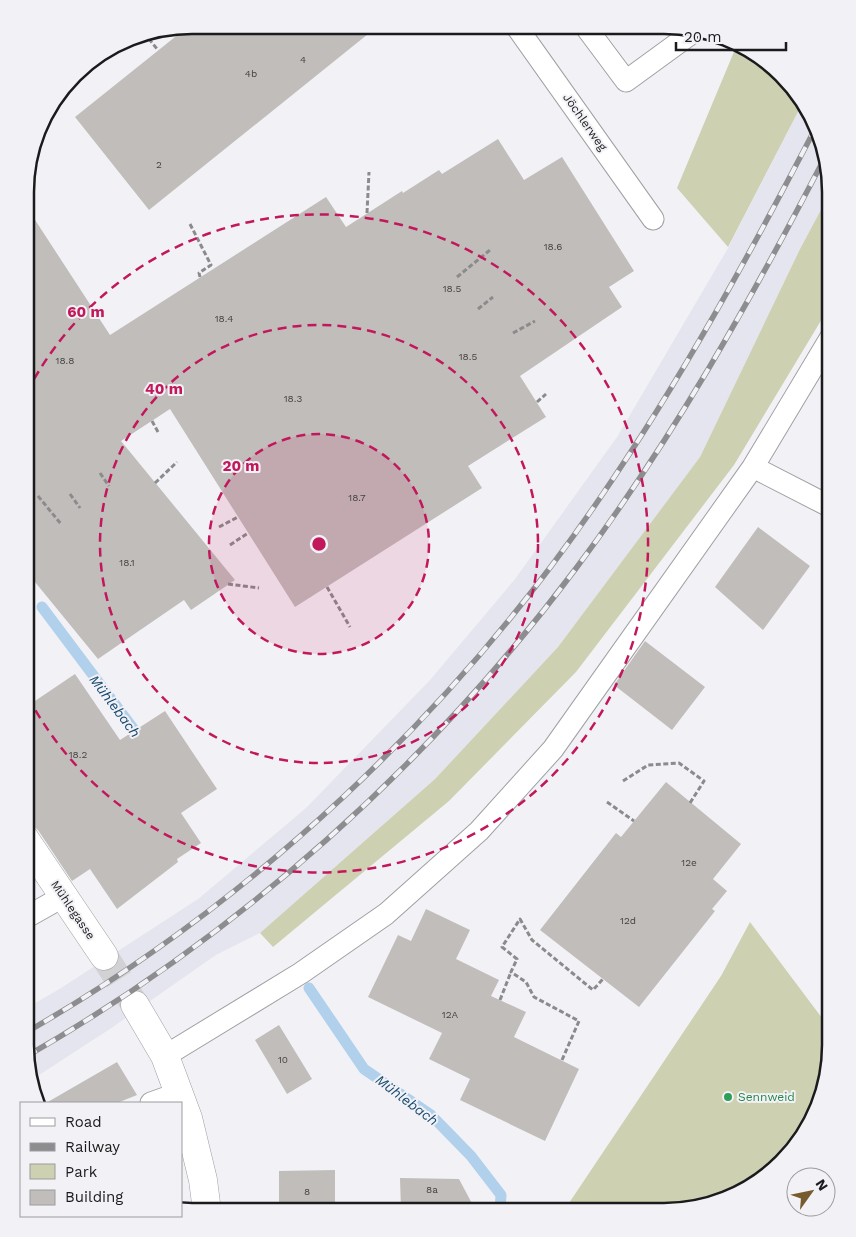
<svg xmlns="http://www.w3.org/2000/svg" width="856" height="1237" font-family="'Work Sans',sans-serif">
<style>
.built{fill:#e5e5f0}
.green{fill:#ced0b2}
.lines{fill:none;stroke-linecap:round;stroke-linejoin:round}
.stream{stroke:#b0d0ec;stroke-width:11}
.building{fill:#c1bdbb}
.street-tunnel{stroke:#d2d2d5;stroke-width:28;stroke-dasharray:28 14;stroke-linecap:butt}
.lane-casing{stroke:#9fa0a3;stroke-width:23}
.street-casing{stroke:#9fa0a3;stroke-width:29}
.path{stroke:#8b8b8e;stroke-width:3;stroke-dasharray:5 2.5;stroke-linecap:butt}
.lane{stroke:#fff;stroke-width:21}
.street{stroke:#fff;stroke-width:28}
.rail-casing{stroke:#8d8d90;stroke-width:5.5}
.rail{stroke:#f2f2f6;stroke-width:4;stroke-dasharray:11;stroke-linecap:butt}
.ring{fill:none;stroke:#c2185b;stroke-width:2.5;stroke-dasharray:9 6}
.leisure-dot{fill:#2e9e5b;stroke:#f2f2f6;stroke-width:2}
.labels{text-anchor:middle;dominant-baseline:central;stroke-width:4;stroke-linejoin:round;paint-order:stroke}
.number-label{font-size:10px;fill:#444}
.street-label{font-size:12px;fill:#1b1b1d;stroke:#f2f2f6}
.leisure-label{font-size:12px;fill:#27864d;stroke:#f2f2f6;text-anchor:start}
.water-label{font-size:14px;font-style:italic;fill:#174a6f;stroke:#f2f2f6}
.rim{fill:none;stroke:#1b1b1d;stroke-width:2.5}
.centre{fill:#c2185b;stroke:#f2f2f6;stroke-width:2.5}
.ring-label{font-size:15px;text-anchor:middle;font-weight:bold;fill:#c2185b;stroke:#f2f2f6;stroke-width:4;stroke-linejoin:round;paint-order:stroke}
</style>
<rect width="100%" height="100%" fill="#f2f2f6"/>
<path class="built" d="M 802,104 L 814,118 L 831,191 L 800,249 L 700,457 L 558,647 L 435,779 L 260,933 L 216,955 L 110,1029 L 33,1079 L 25,1046 L 25,1009 L 61,988 L 198,899 L 306,808 L 430,680 L 515,579 L 617,437 L 728,248 Z"/>
<path class="green" d="M 736,47 L 766,59 L 802,104 L 728,247 L 677,188 Z
M 831,191 L 831,304 L 734,465 L 576,672 L 449,801 L 273,947 L 260,933 L 435,779 L 558,647 L 700,457 L 800,249 Z
M 750,922 L 831,1030 L 831,1057 L 803,1138 L 738,1195 L 665,1212 L 563,1212 L 721,976 Z"/>
<g class="lines">
<path class="stream" d="M 42,607 L 144,743
M 309,988 L 364,1069 L 431,1115 L 471,1156 L 501,1195 L 500,1212"/>
</g>
<path class="building" d="M 190,25 L 378,26 L 149,210 L 75,117 Z
M 498,139 L 524,180 L 562,157 L 634,271 L 609,287 L 622,307 L 520,376 L 546,417 L 468,466 L 482,488 L 295,607 L 170,409 L 121,441 L 235,580 L 191,610 L 184,600 L 98,659 L 26,571 L 26,206 L 110,335 L 326,197 L 346,227 L 402,191 L 403,193 L 439,170 L 442,174 Z
M 758,527 L 810,566 L 763,630 L 715,587 Z
M 645,641 L 705,687 L 672,730 L 614,685 Z
M 75,674 L 120,740 L 165,711 L 217,789 L 181,813 L 201,843 L 177,859 L 178,862 L 117,909 L 90,869 L 72,881 L 38,830 L 31,825 L 25,816 L 26,707 Z
M 666,782 L 741,844 L 713,879 L 727,891 L 712,909 L 715,911 L 639,1007 L 540,930 L 616,833 L 621,837 Z
M 426,909 L 470,930 L 456,959 L 499,980 L 491,996 L 526,1012 L 514,1037 L 579,1069 L 545,1141 L 460,1100 L 470,1079 L 429,1059 L 442,1033 L 368,997 L 398,935 L 411,941 Z
M 279,1025 L 312,1079 L 287,1094 L 255,1040 Z
M 117,1062 L 137,1095 L 117,1103 L 46,1103 Z
M 335,1170 L 335,1211 L 279,1211 L 279,1171 Z
M 400,1178 L 459,1179 L 476,1211 L 401,1211 Z"/>
<g class="lines">
<path class="street-tunnel" d="M 104,956 L 135,1005"/>
<defs>
<path id="lane" d="M 516,26 L 653,219
M 585,26 L 626,81 L 696,30
M 753,467 L 831,507
M 25,918 L 64,896
M 165,1056 L 301,973 L 386,914 L 479,831 L 553,749 L 753,467 L 831,337
M 151,1103 L 179,1093"/>
<path id="street" d="M 25,839 L 104,956
M 135,1005 L 165,1056 L 188,1118 L 203,1180 L 207,1211"/>
</defs>
<use href="#lane" class="lane-casing"/>
<use href="#street" class="street-casing"/>
<path class="path" d="M 144,33 L 158,50
M 367,213 L 369,172
M 190,224 L 211,265 L 199,273 L 200,277
M 457,277 L 490,250
M 478,309 L 493,297
M 513,333 L 535,321
M 537,402 L 546,394
M 152,421 L 158,432
M 100,473 L 109,486
M 155,483 L 177,462
M 70,494 L 80,508
M 38,496 L 61,524
M 219,527 L 238,517
M 230,545 L 248,533
M 228,584 L 259,588
M 327,587 L 350,627
M 623,781 L 648,765 L 679,763 L 704,781 L 690,803
M 607,802 L 634,821
M 500,1000 L 511,972
M 562,1060 L 579,1021 L 534,997 L 526,982 L 511,972 L 517,959 L 502,947 L 520,919 L 532,940 L 593,990 L 603,979"/>
<use href="#lane" class="lane"/>
<use href="#street" class="street"/>
<defs>
<path id="rail" d="M 25,1033 C 252,903 453,714 600,498 C 681,380 750,254 816,127
M 27,1056 C 241,933 429,765 577,567 C 672,440 751,300 824,159"/>
</defs>
<use href="#rail" class="rail-casing"/>
<use href="#rail" class="rail"/>
</g>
<circle cx="319" cy="544" r="110" fill="#c2185b" fill-opacity=".12"/>
<g class="ring">
<circle cx="319" cy="544" r="110"/>
<circle cx="319" cy="544" r="219"/>
<path d="M27 392A329 329 0 1 1 26 693"/>
</g>
<circle class="leisure-dot" cx="728" cy="1097" r="5"/>
<g class="labels">
<g class="number-label">
<text x="303" y="59">4</text>
<text x="251" y="73">4b</text>
<text x="159" y="164">2</text>
<text x="553" y="246">18.6</text>
<text x="452" y="288">18.5</text>
<text x="224" y="318">18.4</text>
<text x="468" y="356">18.5</text>
<text x="65" y="360">18.8</text>
<text x="293" y="398">18.3</text>
<text x="357" y="497">18.7</text>
<text x="127" y="562">18.1</text>
<text x="78" y="754">18.2</text>
<text x="689" y="862">12e</text>
<text x="628" y="920">12d</text>
<text x="450" y="1014">12A</text>
<text x="283" y="1059">10</text>
<text x="432" y="1189">8a</text>
<text x="307" y="1191">8</text>
</g>
<g class="street-label">
<text transform="translate(585 122) rotate(55)">Jöchlerweg</text>
<text transform="translate(73 910) rotate(56)">Mühlegasse</text>
</g>
<g class="leisure-label">
<text x="738" y="1097">Sennweid</text>
</g>
<g class="water-label">
<text transform="translate(115 706) rotate(53)">Mühlebach</text>
<text transform="translate(407 1100) rotate(37)">Mühlebach</text>
</g>
</g>
<path d="M0 0H856V1237H0ZM192 34H664A158 158 0 0 1 822 192V1045A158 158 0 0 1 664 1203H192A158 158 0 0 1 34 1045V192A158 158 0 0 1 192 34Z" fill="#f2f2f6" fill-rule="evenodd"/>
<path class="rim" d="M192 34H664A158 158 0 0 1 822 192V1045A158 158 0 0 1 664 1203H192A158 158 0 0 1 34 1045V192A158 158 0 0 1 192 34Z"/>
<circle cx="319" cy="544" r="8" class="centre"/>
<g class="ring-label">
<text x="86" y="317">60 m</text>
<text x="164" y="394">40 m</text>
<text x="241" y="471">20 m</text>
</g>
<rect x="20" y="1102" width="162" height="115" fill="#f2f2f6" stroke="#9c9c9f"/>
<rect x="30" y="1118" width="25" height="8" fill="#ffffff" stroke="#9c9c9f"/>
<text x="65" y="1127" font-size="15" fill="#1b1b1d">Road</text>
<rect x="30" y="1143" width="25" height="8" fill="#8d8d90" stroke="#9c9c9f"/>
<text x="65" y="1152" font-size="15" fill="#1b1b1d">Railway</text>
<rect x="30" y="1164" width="25" height="15" fill="#ced0b2" stroke="#9c9c9f"/>
<text x="65" y="1177" font-size="15" fill="#1b1b1d">Park</text>
<rect x="30" y="1190" width="25" height="15" fill="#c1bdbb" stroke="#9c9c9f"/>
<text x="65" y="1202" font-size="15" fill="#1b1b1d">Building</text>
<g transform="translate(811 1192) rotate(57)"><circle r="24" fill="#f2f2f6" stroke="#9c9c9f"/>
<path d="M0-4L9 19L0 12L-9 19Z" fill="#765b2e"/>
<text y="-8" font-size="14" font-weight="bold" text-anchor="middle" fill="#1b1b1d">N</text>
</g>
<path d="M676 42v8h110v-8" fill="none" stroke="#1b1b1d" stroke-width="2.5"/>
<text x="684" y="42" font-size="15" fill="#1b1b1d" stroke="#f2f2f6" stroke-width="4" paint-order="stroke">20 m</text>
</svg>
